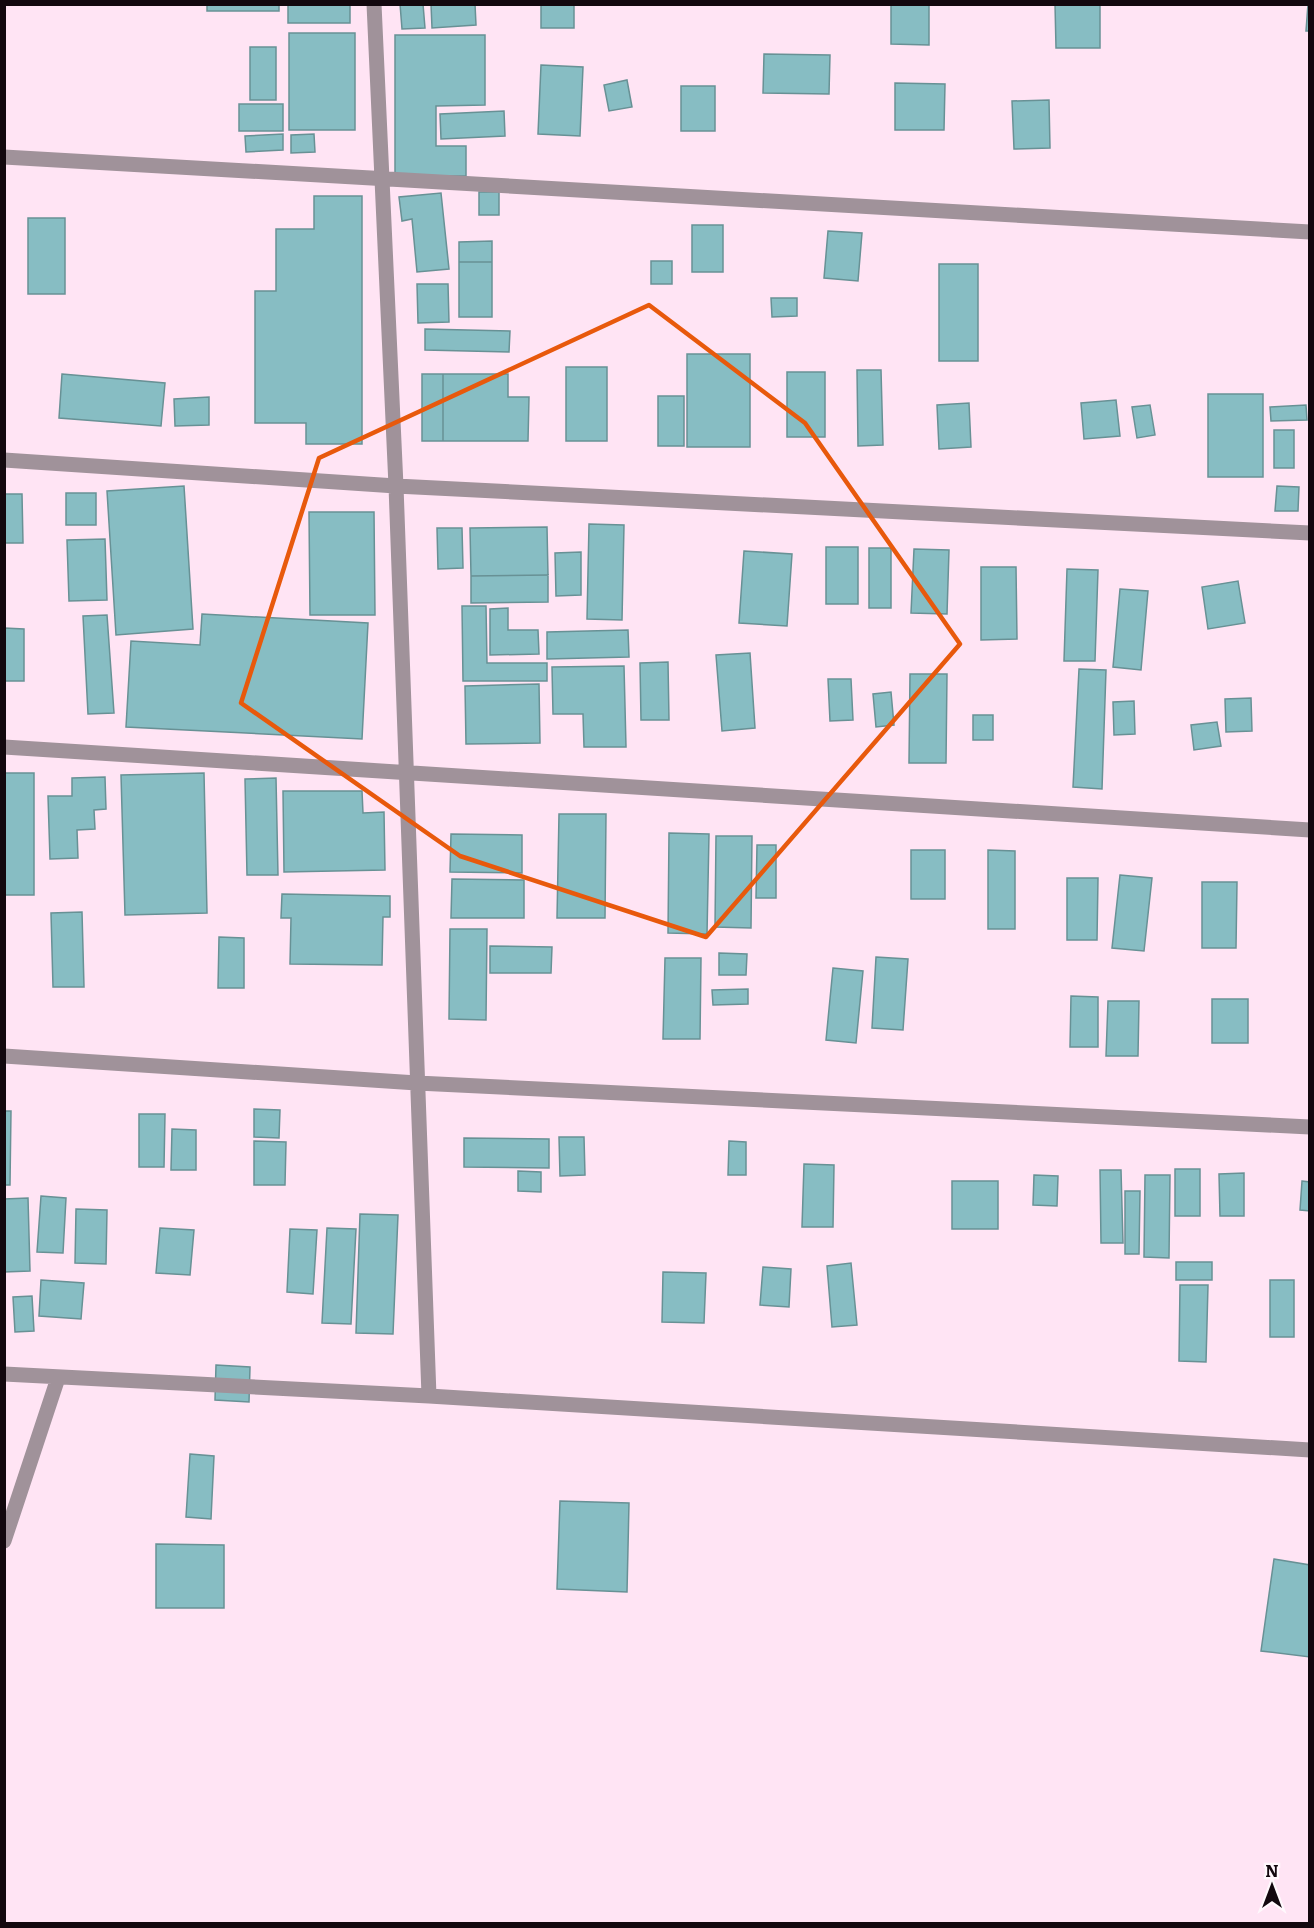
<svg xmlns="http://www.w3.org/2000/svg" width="1314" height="1928" font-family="Literata,serif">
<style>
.building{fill:#87bdc3;stroke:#689195;stroke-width:1.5}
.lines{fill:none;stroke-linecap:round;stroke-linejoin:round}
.minor{stroke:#a0929a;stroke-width:15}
.marked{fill:none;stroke:#e8590c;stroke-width:4.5;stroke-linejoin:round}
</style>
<rect width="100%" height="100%" fill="#ffe4f4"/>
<path class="building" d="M 207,4 L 279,4 L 279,11 L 207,11 Z
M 288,4 L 350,4 L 350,23 L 288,23 Z
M 400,4 L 423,4 L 425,28 L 402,29 Z
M 431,4 L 475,4 L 476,25 L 432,28 Z
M 541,4 L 574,4 L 574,28 L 541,28 Z
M 891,4 L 929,4 L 929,45 L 891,44 Z
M 1055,4 L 1100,4 L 1100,48 L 1056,48 Z
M 1308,4 L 1310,4 L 1310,31 L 1306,31 Z
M 289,33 L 355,33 L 355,130 L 289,130 Z
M 395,35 L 485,35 L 485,105 L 436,106 L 436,146 L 466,146 L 466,176 L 395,176 Z
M 250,47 L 276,47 L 276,100 L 250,100 Z
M 764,54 L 830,55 L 829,94 L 763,93 Z
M 541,65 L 583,67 L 580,136 L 538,134 Z
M 627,80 L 632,107 L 609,111 L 604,85 Z
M 895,83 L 945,84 L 944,130 L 895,130 Z
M 681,86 L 715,86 L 715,131 L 681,131 Z
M 1049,100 L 1050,148 L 1014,149 L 1012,101 Z
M 239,104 L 283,104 L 283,131 L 239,131 Z
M 504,111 L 505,136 L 441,139 L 440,114 Z
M 283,134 L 283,150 L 246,152 L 245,136 Z
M 314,134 L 315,152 L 291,153 L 291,135 Z
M 479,192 L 499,192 L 499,215 L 479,215 Z
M 441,193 L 449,269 L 417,272 L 412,219 L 402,221 L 399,197 Z
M 314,196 L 362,196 L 362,444 L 306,444 L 306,423 L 255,423 L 255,291 L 276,291 L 276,229 L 314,229 Z
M 28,218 L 65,218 L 65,294 L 28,294 Z
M 692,225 L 723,225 L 723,272 L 692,272 Z
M 828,231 L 862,233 L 858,281 L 824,278 Z
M 492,241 L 492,262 L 459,262 L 459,242 Z
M 651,261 L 672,261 L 672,284 L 651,284 Z
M 459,262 L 492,262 L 492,317 L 459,317 Z
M 939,264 L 978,264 L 978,361 L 939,361 Z
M 417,284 L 448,284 L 449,322 L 418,323 Z
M 771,298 L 797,298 L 797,316 L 772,317 Z
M 425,329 L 510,331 L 509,352 L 425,350 Z
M 687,354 L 750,354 L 750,447 L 687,447 Z
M 566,367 L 607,367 L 607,441 L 566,441 Z
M 857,370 L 881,370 L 883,445 L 858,446 Z
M 787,372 L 825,372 L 825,437 L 787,437 Z
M 62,374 L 165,383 L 161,426 L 59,418 Z
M 422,374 L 443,374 L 443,441 L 422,441 Z
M 443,374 L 508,374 L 508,397 L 529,397 L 528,441 L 443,441 Z
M 1208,394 L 1263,394 L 1263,477 L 1208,477 Z
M 658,396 L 684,396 L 684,446 L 658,446 Z
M 209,397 L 209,425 L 175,426 L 174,399 Z
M 1116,400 L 1120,436 L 1084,439 L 1081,403 Z
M 969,403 L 971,447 L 939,449 L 937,405 Z
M 1150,405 L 1155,435 L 1137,438 L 1132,407 Z
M 1306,405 L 1307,420 L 1271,421 L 1270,407 Z
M 1274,430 L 1294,430 L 1294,468 L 1274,468 Z
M 184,486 L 193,629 L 116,635 L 107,491 Z
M 1277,486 L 1299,487 L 1298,511 L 1275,511 Z
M 66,493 L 96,493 L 96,525 L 66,525 Z
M 4,494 L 22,494 L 23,543 L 4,543 Z
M 309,512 L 374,512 L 375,615 L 310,615 Z
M 589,524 L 624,525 L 622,620 L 587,619 Z
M 547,527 L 548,575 L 471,576 L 470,528 Z
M 437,528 L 462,528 L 463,568 L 438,569 Z
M 105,539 L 107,600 L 69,601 L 67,540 Z
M 826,547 L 858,547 L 858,604 L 826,604 Z
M 869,548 L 891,548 L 891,608 L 869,608 Z
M 914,549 L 949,550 L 947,614 L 911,613 Z
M 744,551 L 792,554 L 787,626 L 739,623 Z
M 581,552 L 581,595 L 556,596 L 555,553 Z
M 981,567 L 1016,567 L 1017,639 L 981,640 Z
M 1067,569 L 1098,570 L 1095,661 L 1064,661 Z
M 548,575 L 548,602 L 471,603 L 471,576 Z
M 1238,581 L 1245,623 L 1208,629 L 1202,587 Z
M 1120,589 L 1148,591 L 1141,670 L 1113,667 Z
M 462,606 L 486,606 L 487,663 L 547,663 L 547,681 L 463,681 Z
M 508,608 L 508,630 L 538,630 L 539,654 L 490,655 L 490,609 Z
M 202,614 L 368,623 L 362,739 L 126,727 L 131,641 L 200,645 Z
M 107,615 L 114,713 L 88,714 L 83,616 Z
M 4,628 L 24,629 L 24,681 L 4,681 Z
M 628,630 L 629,657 L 547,659 L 547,632 Z
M 750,653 L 755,728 L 722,731 L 716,655 Z
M 668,662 L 669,720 L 641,720 L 640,663 Z
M 624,666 L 626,747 L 584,747 L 583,714 L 553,714 L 552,667 Z
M 1079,669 L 1106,670 L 1102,789 L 1073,787 Z
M 910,674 L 947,674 L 946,763 L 909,763 Z
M 828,679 L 851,679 L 853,720 L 830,721 Z
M 539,684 L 540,743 L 466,744 L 465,686 Z
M 891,692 L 894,725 L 876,727 L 873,694 Z
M 1251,698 L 1252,731 L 1226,732 L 1225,699 Z
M 1134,701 L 1135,734 L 1114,735 L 1113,702 Z
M 973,715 L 993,715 L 993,740 L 973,740 Z
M 1217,722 L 1221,746 L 1194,750 L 1191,725 Z
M 4,773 L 34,773 L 34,895 L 4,895 Z
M 204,773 L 207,913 L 125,915 L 121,775 Z
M 105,777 L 106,809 L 94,810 L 95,829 L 77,830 L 78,858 L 50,859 L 48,796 L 72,796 L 72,778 Z
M 276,778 L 278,875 L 247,875 L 245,779 Z
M 283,791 L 362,791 L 363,813 L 384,812 L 385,870 L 284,872 Z
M 559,814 L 606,814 L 605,918 L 557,918 Z
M 669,833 L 709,834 L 707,934 L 668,933 Z
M 451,834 L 522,835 L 522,873 L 450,872 Z
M 716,836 L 752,836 L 751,928 L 715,927 Z
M 757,845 L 776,845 L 776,898 L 756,898 Z
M 911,850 L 945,850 L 945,899 L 911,899 Z
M 988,850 L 1015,851 L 1015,929 L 988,929 Z
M 1120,875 L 1152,878 L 1144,951 L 1112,948 Z
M 1067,878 L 1098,878 L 1097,940 L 1067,940 Z
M 452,879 L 524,880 L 524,918 L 451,918 Z
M 1202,882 L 1237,882 L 1236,948 L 1202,948 Z
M 282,894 L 390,896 L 390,917 L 383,917 L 382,965 L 290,964 L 291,918 L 281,918 Z
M 82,912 L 84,987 L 53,987 L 51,913 Z
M 450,929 L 487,929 L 486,1020 L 449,1019 Z
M 219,937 L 244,938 L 244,988 L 218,988 Z
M 490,946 L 552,947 L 551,973 L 490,973 Z
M 719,953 L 747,954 L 746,975 L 719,975 Z
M 876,957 L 908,959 L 903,1030 L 872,1028 Z
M 665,958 L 701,958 L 700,1039 L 663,1039 Z
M 833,968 L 863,971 L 856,1043 L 826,1040 Z
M 748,989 L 748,1004 L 713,1005 L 712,990 Z
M 1071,996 L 1098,997 L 1098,1047 L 1070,1047 Z
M 1212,999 L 1248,999 L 1248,1043 L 1212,1043 Z
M 1108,1001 L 1139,1001 L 1138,1056 L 1106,1056 Z
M 254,1109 L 280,1110 L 279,1138 L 254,1137 Z
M 4,1111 L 11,1111 L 10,1185 L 4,1185 Z
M 139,1114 L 165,1114 L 164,1167 L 139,1167 Z
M 172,1129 L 196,1130 L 196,1170 L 171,1170 Z
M 559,1137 L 584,1137 L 585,1175 L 560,1176 Z
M 464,1138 L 549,1139 L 549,1168 L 464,1167 Z
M 254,1141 L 286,1142 L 285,1185 L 254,1185 Z
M 729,1141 L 746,1142 L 746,1175 L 728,1175 Z
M 804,1164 L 834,1165 L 833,1227 L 802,1227 Z
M 1175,1169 L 1200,1169 L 1200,1216 L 1175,1216 Z
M 1100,1170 L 1121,1170 L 1123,1243 L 1101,1243 Z
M 518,1171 L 541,1172 L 541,1192 L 518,1191 Z
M 1244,1173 L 1244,1216 L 1220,1216 L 1219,1174 Z
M 1034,1175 L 1058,1176 L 1057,1206 L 1033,1205 Z
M 1145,1175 L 1170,1175 L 1169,1258 L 1144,1257 Z
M 952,1181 L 998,1181 L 998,1229 L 952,1229 Z
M 1302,1181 L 1310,1182 L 1310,1211 L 1300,1210 Z
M 1125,1191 L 1140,1191 L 1139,1254 L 1125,1254 Z
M 41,1196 L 66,1198 L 63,1253 L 37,1252 Z
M 28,1198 L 30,1271 L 4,1272 L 4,1199 Z
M 76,1209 L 107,1210 L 106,1264 L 75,1263 Z
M 360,1214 L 398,1215 L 393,1334 L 356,1333 Z
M 160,1228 L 194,1230 L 190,1275 L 156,1273 Z
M 327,1228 L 356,1229 L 351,1324 L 322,1323 Z
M 290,1229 L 317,1230 L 313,1294 L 287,1292 Z
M 1176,1262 L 1212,1262 L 1212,1280 L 1176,1280 Z
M 851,1263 L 857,1325 L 832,1327 L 827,1266 Z
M 763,1267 L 791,1269 L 789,1307 L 760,1305 Z
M 663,1272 L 706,1273 L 704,1323 L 662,1322 Z
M 41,1280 L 84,1283 L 81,1319 L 39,1316 Z
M 1270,1280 L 1294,1280 L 1294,1337 L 1270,1337 Z
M 1180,1285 L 1208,1285 L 1206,1362 L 1179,1361 Z
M 32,1296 L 34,1331 L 15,1332 L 13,1297 Z
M 216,1365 L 250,1367 L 249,1402 L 215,1400 Z
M 190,1454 L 214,1456 L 211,1519 L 186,1517 Z
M 560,1501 L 629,1503 L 627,1592 L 557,1589 Z
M 156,1544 L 224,1545 L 224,1608 L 156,1608 Z
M 1274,1559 L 1310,1565 L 1310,1657 L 1261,1651 Z"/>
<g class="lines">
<path class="minor" d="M 374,4 L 396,486 L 429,1396
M 4,157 L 1310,232
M 4,460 L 396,486 L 1310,533
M 4,747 L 1310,830
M 4,1056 L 417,1083 L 1310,1127
M 4,1374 L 429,1396 L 1310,1450
M 4,1541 L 58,1378"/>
</g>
<path class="marked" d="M 649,305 L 805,423 L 960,644 L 706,937 L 460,856 L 241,703 L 319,458 Z"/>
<rect width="1314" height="1928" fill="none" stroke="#12080e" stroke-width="12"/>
<g transform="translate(1272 1886)" stroke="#fff8fc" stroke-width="4.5" paint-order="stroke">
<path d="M0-4.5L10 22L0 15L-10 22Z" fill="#12080e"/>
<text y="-9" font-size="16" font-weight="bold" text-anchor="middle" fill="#12080e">N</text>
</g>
</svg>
